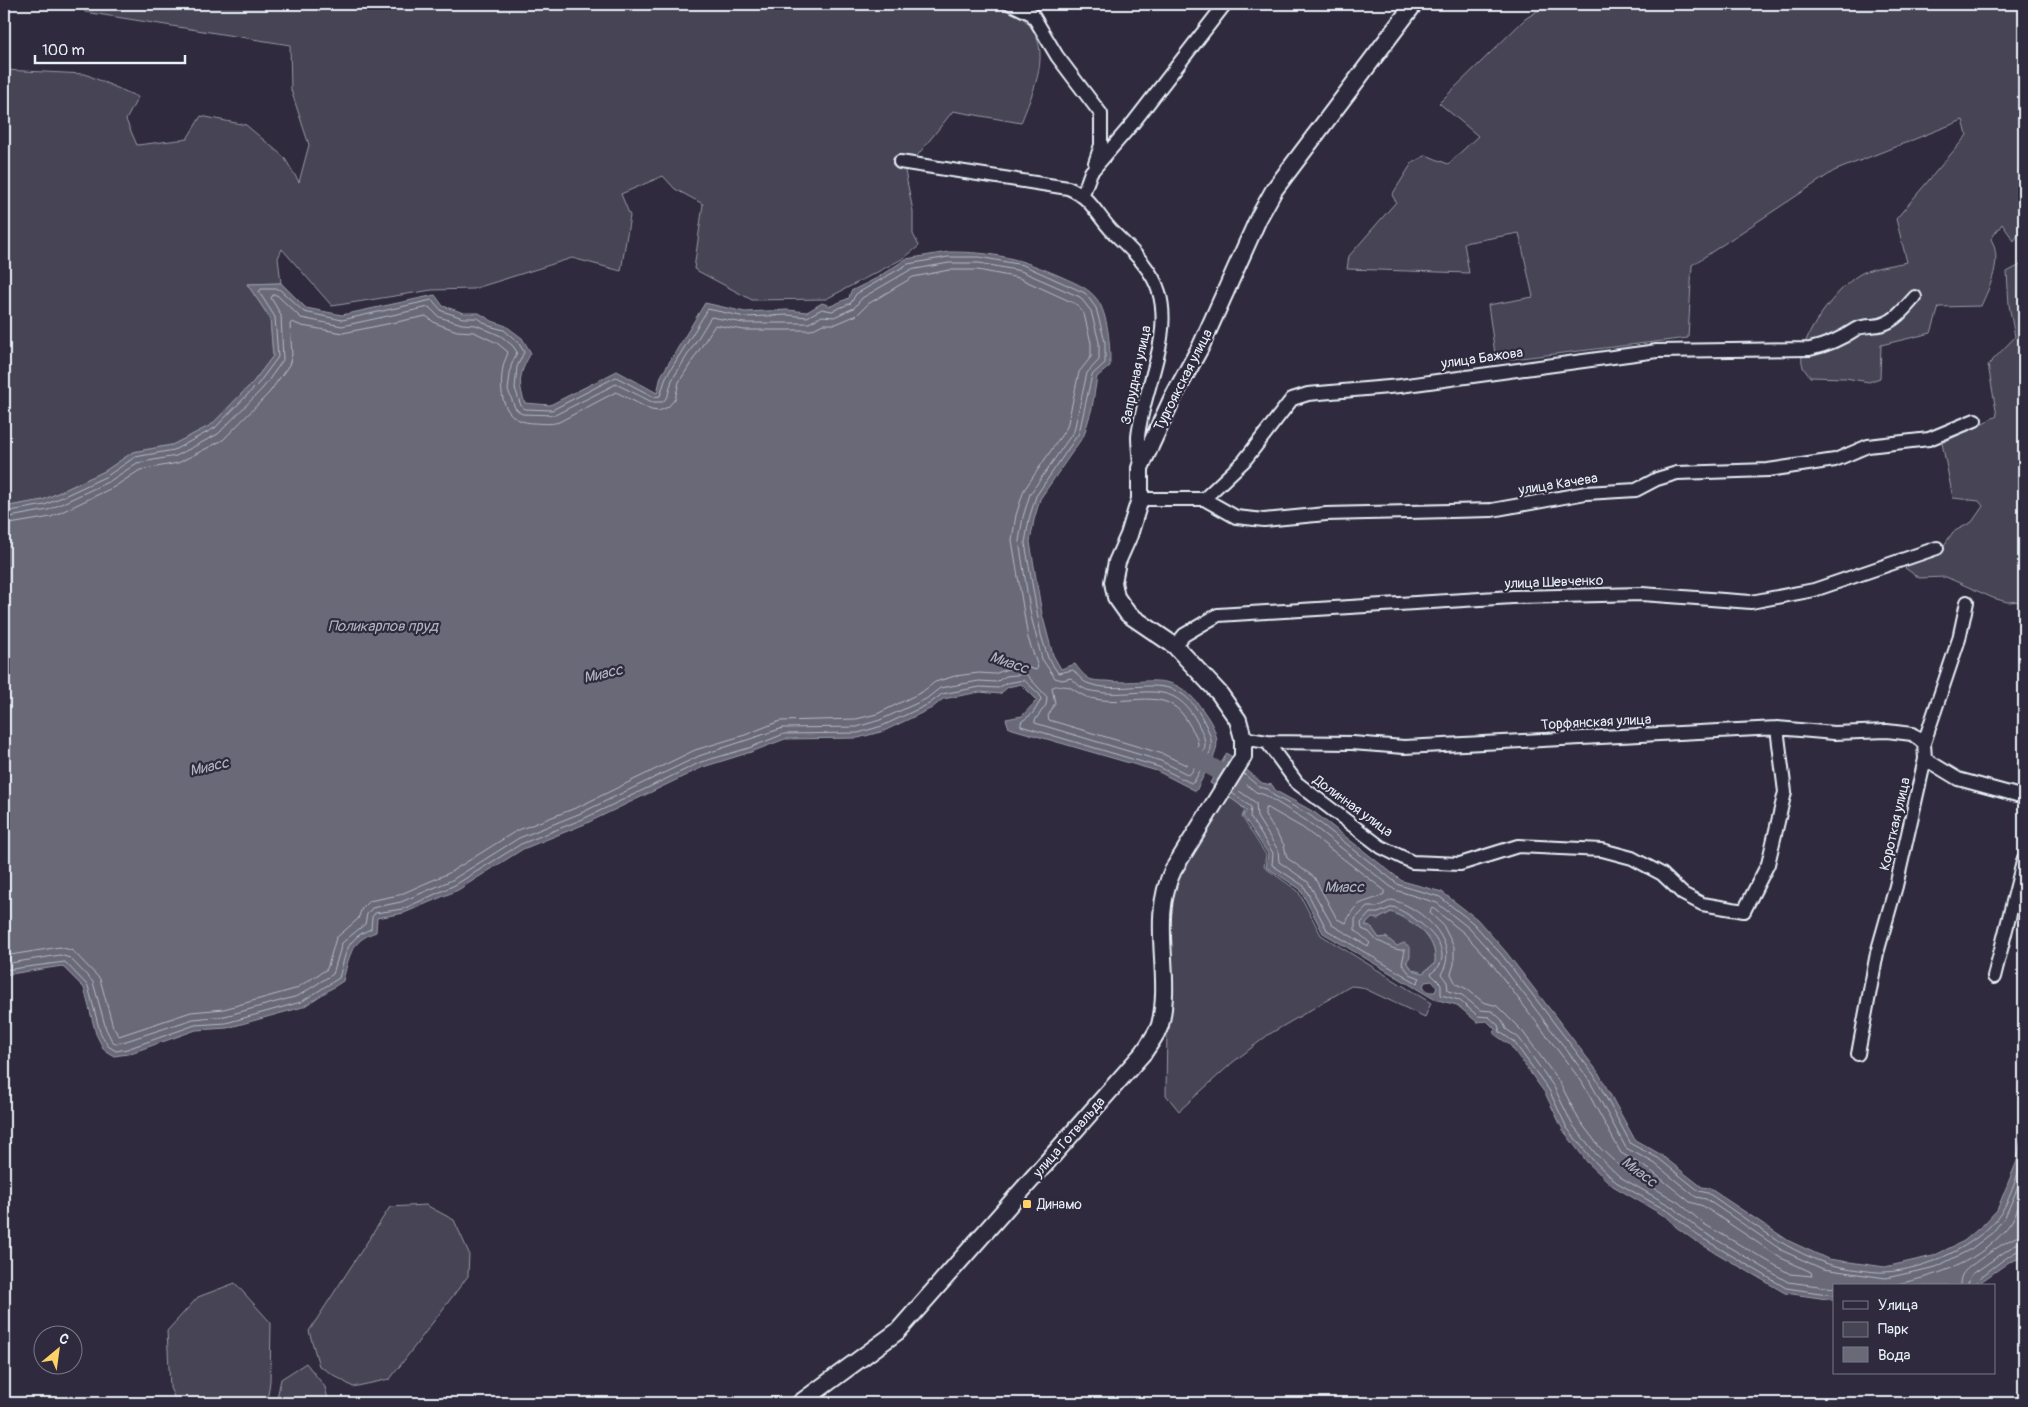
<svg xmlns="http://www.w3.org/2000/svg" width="2028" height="1407" font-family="Pangolin,sans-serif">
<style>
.green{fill:#464455;stroke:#979aa6}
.water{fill:#696978;stroke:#9c9fab;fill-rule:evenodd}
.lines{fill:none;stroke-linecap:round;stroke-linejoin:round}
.shore{stroke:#b5bbc5;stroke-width:1}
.river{stroke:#696978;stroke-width:18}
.minor-casing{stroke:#e8f1f8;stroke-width:16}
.major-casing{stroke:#e8f1f8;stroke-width:20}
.minor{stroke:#2f2a3d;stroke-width:12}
.major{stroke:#2f2a3d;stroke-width:16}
.poi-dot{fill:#ffd166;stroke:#2f2a3d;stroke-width:2}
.labels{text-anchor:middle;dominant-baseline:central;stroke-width:4.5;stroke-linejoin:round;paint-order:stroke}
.street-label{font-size:14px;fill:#e8f1f8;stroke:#2f2a3d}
.poi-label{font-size:14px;fill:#e8f1f8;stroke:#2f2a3d;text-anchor:start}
.water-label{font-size:15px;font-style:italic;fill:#afb4be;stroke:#2f2a3d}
</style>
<rect width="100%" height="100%" fill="#2f2a3d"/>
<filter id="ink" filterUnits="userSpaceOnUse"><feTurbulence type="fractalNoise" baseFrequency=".02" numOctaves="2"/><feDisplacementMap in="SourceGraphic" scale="10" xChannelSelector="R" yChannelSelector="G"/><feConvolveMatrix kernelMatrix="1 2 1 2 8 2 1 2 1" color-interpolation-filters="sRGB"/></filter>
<g filter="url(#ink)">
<path class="green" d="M 80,4 L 992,4 C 1002,9 1018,14 1026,21 C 1055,50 1032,93 1021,123 L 953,111 L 905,171 L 913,211 L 913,234 L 919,246 L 904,258 L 826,299 L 752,300 L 694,269 L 703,204 L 675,189 L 663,176 L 621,194 L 630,216 L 621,271 L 572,258 L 473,289 L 432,290 L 332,306 L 282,249 L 278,258 L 281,283 L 247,284 L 270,318 L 273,356 L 254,381 L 212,425 L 172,445 L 133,452 L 105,471 L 43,500 L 4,507 L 4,70 L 85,74 L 138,97 L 126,120 L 137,145 L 187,139 L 201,116 L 246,125 L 284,157 L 299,182 L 309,145 L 291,90 L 290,45 L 85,12 Z
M 1548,4 L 2024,4 L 2024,226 L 2014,241 L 2002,224 L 1991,239 C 2003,260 1990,286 1981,306 L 1939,307 L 1931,333 L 1881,345 L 1880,378 L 1869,382 L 1845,378 L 1810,377 C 1808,374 1804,370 1803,367 C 1793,342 1841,283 1862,273 C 1875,267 1893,265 1907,262 L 1896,219 L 1967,135 L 1963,120 L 1834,171 L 1692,265 L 1688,338 L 1496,361 L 1488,305 L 1533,297 L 1519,233 L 1464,243 L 1469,273 L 1347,269 L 1349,256 L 1396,202 L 1392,195 L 1412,163 L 1426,155 L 1448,164 L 1478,136 L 1439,103 L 1525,19 Z
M 2024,263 L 2024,601 L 2007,602 L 1993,598 L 1946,577 L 1919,578 L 1905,568 L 1912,559 L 1940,551 L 1953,532 L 1972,522 L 1983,506 L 1979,501 L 1953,498 L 1942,443 L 1997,416 L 1988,365 L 2015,337 L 2009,305 L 2007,272 Z
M 1229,794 L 1245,810 L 1242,817 L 1266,855 L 1264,867 L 1298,891 L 1321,935 L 1431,1003 L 1425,1017 L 1361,987 L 1351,986 L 1268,1035 L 1232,1063 L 1179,1111 L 1166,1095 L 1169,890 Z
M 1391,912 C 1413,921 1438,937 1435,963 L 1423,973 L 1413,970 C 1403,958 1396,937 1379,938 L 1372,928 L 1364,925 L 1372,917 L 1378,919 Z
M 426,1205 L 454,1220 L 469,1253 L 468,1276 L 390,1379 L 353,1387 L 319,1366 L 309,1331 L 390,1207 Z
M 235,1283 L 271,1323 L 270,1381 L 267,1403 L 177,1403 L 170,1388 L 167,1331 L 198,1297 Z
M 306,1363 L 325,1387 L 329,1403 L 276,1403 L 281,1379 Z"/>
<path class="water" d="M 948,252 C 995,252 1019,258 1062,277 C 1077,284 1093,289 1101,306 C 1109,324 1110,346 1110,366 L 1097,377 L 1092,408 L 1084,435 L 1040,499 L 1034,520 L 1030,542 L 1042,614 L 1053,655 L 1061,669 L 1075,664 C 1078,668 1083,675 1088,678 C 1092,681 1101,681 1106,681 C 1148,686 1172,667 1202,709 C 1230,747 1213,754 1196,791 L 1157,771 L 1009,728 L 1006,719 L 1022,716 L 1037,700 L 1021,684 L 1008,687 L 1000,694 L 980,692 L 943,699 L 932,708 L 884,731 L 858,738 L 785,739 L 751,752 L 703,767 L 585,824 L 523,849 L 458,890 L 404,913 L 377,918 L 376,932 C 350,941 349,957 343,981 L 303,1007 L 227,1028 L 196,1030 L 128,1054 L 114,1056 L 104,1050 L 96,1034 L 84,988 L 62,966 L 4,975 L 4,507 L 43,500 L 105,471 L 133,452 L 172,445 L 211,425 L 254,381 L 273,356 L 270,318 L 247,284 L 281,283 L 306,308 L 342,315 L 435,295 L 443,306 L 464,313 L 479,313 L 492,321 L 506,326 L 522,338 L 531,353 C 520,372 517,382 525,403 L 550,405 L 617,371 L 657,393 L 661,376 L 705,303 L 745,312 L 788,310 L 807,312 L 822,303 L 831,306 L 849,298 L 851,291 L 875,279 L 906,259 Z
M 1227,753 L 1262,783 L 1272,785 L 1276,791 L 1314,812 L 1402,881 L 1442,892 L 1477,919 L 1506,952 L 1598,1072 L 1635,1140 L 1660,1154 L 1702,1187 L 1709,1188 L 1789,1241 L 1828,1259 L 1885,1267 L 1933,1256 L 1964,1241 L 1984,1224 L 1997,1210 L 2017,1161 L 2024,1121 L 2024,1250 L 2018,1259 L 2009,1262 L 1975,1286 L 1834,1286 L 1834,1300 L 1785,1293 L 1694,1240 L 1676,1227 L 1668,1218 L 1613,1186 L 1587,1162 L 1563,1130 L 1545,1093 L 1510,1045 L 1494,1034 L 1495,1029 L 1487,1021 L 1477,1022 L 1457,1005 L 1434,999 L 1323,933 L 1300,889 L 1266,867 L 1268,854 L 1243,816 L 1247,810 L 1210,783 ZM 1391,912 C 1413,921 1438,937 1435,963 L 1423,973 L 1413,970 L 1406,962 L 1410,957 L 1410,947 L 1404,943 L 1397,946 L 1386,937 L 1379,938 L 1372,928 L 1365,925 L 1372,918 L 1378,919 ZM 1432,981 L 1437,987 L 1435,992 L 1429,992 L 1423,986 L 1425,982 Z"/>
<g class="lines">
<path class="shore" d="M 4,512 L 45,505 L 107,476 L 135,457 L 174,450 L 215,428 L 258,384 L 278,357 L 275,317 L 259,292 L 261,289 L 279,289 L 304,312 L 342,320 L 432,300 L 442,311 L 463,318 L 478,318 L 489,326 L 504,330 L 518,342 L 524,352 L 517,367 L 515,388 L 521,406 L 525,409 L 552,410 L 616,377 L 654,397 L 660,396 L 666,377 L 708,309 L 745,317 L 788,315 L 807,317 L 822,309 L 832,311 L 851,303 L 856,294 L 908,264 L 948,257 L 979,257 L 1023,265 L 1085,293 L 1096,308 L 1105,342 L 1105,363 L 1092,375 L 1079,433 L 1036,496 L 1029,519 L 1025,543 L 1041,635 L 1048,658 L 1058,673 L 1073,670 C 1077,674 1082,681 1087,683 C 1130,699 1172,664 1201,716 C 1220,750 1210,750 1194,782 L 1191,783 L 1159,767 L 1021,726 L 1021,722 L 1033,713 L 1041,700 L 1040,695 L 1024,680 L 1007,683 L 998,688 L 980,687 L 942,694 L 929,704 L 882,726 L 858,733 L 784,734 L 749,748 L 701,762 L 583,819 L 521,844 L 455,885 L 403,909 L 375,913 L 372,917 L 371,929 C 345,939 346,954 339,978 L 301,1002 L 226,1023 L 195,1025 L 127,1049 L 116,1051 L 108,1046 L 100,1032 L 88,986 L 65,962 L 4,970
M 4,518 L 48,510 L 110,481 L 137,463 L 176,456 L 218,434 L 263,388 L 283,360 L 281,315 L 271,298 L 273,295 L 277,295 L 301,318 L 342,326 L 429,307 L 439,317 L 462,324 L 476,325 L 501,336 L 513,346 L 517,352 L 511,366 L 508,390 L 515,408 L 522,414 L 555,415 L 616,384 L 652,402 L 663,402 L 668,395 L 672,380 L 711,317 L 744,323 L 809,323 L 822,316 L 834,317 L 854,308 L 862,298 L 910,270 L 949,263 L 979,263 L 1021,271 L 1080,297 L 1091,311 L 1099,342 L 1099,360 L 1087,373 L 1074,431 L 1030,494 L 1023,517 L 1019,541 L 1031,616 L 1042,659 L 1055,678 L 1062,680 L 1071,678 C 1075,681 1078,686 1083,688 C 1087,691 1093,691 1098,692 C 1139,699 1172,675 1197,722 C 1211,748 1205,749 1191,773 L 1189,775 L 1161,761 L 1035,723 L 1035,720 L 1046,705 L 1047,697 L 1026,674 L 1006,676 L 996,682 L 979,681 L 940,688 L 926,699 L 880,720 L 857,727 L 783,728 L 699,756 L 581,813 L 519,838 L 452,880 L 401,902 L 372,908 L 367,914 L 365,924 L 342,943 L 333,974 L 298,996 L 225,1016 L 193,1019 L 117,1044 L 112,1041 L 106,1029 L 93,982 L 70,958 L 60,955 L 4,964
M 4,525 L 51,517 L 114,487 L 140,470 L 178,463 L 223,440 L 269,393 L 289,365 L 292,355 L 290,324 L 292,322 L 302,326 L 343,333 L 426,316 L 435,323 L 457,331 L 474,332 L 497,343 L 508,352 C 507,357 504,361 503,367 C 499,391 501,421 532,423 C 541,423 550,425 559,422 L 616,392 L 651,410 L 659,411 L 668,407 L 675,399 L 679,382 L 715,325 L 744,330 L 811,330 L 823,324 L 836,324 L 857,315 L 868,304 L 913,277 L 949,270 L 978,270 L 1019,278 L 1076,304 L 1084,314 L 1091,343 L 1091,357 L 1079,372 L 1067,427 L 1024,490 L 1016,515 L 1012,540 L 1028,638 L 1038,667 L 1036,670 L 1019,665 L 994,674 L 979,673 L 955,676 L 935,682 L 922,692 L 877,714 L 856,719 L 780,721 L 745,735 L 695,750 L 578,807 L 516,831 L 449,873 L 399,895 L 369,901 L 362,908 L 358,919 L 336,938 L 327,969 L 295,989 L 224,1009 L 191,1012 L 119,1036 L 113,1027 L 100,979 L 73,951 L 60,947 L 4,956
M 1056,686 C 1060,687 1067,685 1071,688 C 1084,696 1085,698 1102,700 C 1137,704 1169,686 1189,724 C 1193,731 1198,737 1198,745 L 1186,765 L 1163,754 L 1049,720 L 1048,716 L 1055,703 L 1052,688 Z
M 1244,774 L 1259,787 L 1268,789 L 1273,795 L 1311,816 L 1399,885 L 1440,897 L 1473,923 L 1502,955 L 1594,1075 L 1631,1144 L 1658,1158 L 1699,1191 L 1708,1193 C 1745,1218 1782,1248 1825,1263 C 1836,1267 1874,1273 1885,1272 C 1924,1270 1979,1246 2001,1213 C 2011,1197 2021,1167 2024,1149
M 1240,779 L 1256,792 L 1265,795 L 1307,821 L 1395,890 L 1437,903 L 1469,928 L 1497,959 L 1588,1078 L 1626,1148 L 1654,1163 L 1696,1197 L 1706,1199 L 1783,1251 L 1823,1269 L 1886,1278 L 1936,1267 L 1971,1249 L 1992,1233 L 2005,1217 L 2024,1173
M 1235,788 L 1256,803 L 1257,817 L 1278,850 L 1279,862 L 1308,882 L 1332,925 L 1368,946 L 1370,943 L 1355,930 L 1355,919 L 1367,907 L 1377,907 L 1392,900 C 1421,907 1462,943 1441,974 L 1447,982 L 1448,991 L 1462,995 L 1480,1010 L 1492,1011 L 1502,1020 L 1506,1029 L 1519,1038 L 1554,1087 L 1572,1124 L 1596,1154 L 1620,1177 L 1674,1208 L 1700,1230 L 1788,1282 L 1834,1288
M 1232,793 L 1251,807 L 1250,817 L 1273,853 L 1272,865 L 1304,886 L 1327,930 L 1417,983 L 1420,978 L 1410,974 L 1402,964 L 1405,950 C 1392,951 1388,944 1377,941 L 1369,932 L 1362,929 L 1361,923 L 1370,913 L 1378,913 L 1393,907 C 1410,913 1454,943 1439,966 C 1437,969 1433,971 1431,974 L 1441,984 L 1441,995 L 1459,1000 L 1478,1016 L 1489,1017 L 1498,1025 L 1500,1032 L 1514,1042 L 1549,1090 L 1567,1128 L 1591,1158 L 1616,1182 L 1671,1213 L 1697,1235 L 1786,1288 L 1834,1295
M 1268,808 L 1303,828 L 1384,890 L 1384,894 C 1365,905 1357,897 1346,923 L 1337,919 L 1314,877 L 1287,858 L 1284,845 L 1265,815 L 1265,809 Z
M 1434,909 L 1464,933 L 1492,964 L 1582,1082 L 1621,1153 L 1650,1170 L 1690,1202 L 1703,1206 L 1779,1257 L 1811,1272 L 1812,1276 L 1790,1274 L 1704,1224 L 1678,1202 L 1625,1171 L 1601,1149 L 1579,1120 L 1560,1083 L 1523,1032 L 1497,1006 L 1483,1002 L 1467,989 L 1456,984 L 1451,974 L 1454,964 L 1454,947 L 1443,925 L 1430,913 L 1431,909 Z
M 1887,1286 C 1934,1277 1983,1263 2012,1221 C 2017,1213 2020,1201 2024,1192
M 1960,1286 C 1960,1280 1961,1275 1965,1271 C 1971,1264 2016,1234 2024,1234
M 1967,1286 L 1971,1275 L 2016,1244 L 2024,1241
M 1973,1286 C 1974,1280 2018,1248 2024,1248"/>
<path class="river" d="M 1189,754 L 1238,782"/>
<defs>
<path id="minor" d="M 1011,4 L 1032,14 L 1057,56 L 1101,114 L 1101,145 L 1095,163
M 900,162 L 1068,188 C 1092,198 1095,213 1113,232 C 1130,249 1152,268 1159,292 C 1173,338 1142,392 1138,437 C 1138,447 1140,458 1140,468
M 1083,194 L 1091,172 L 1133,123 L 1225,4
M 1140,499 L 1204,499 L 1236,517 L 1264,520 L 1326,514 L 1492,510 L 1586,493 L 1636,490 L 1657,479 L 1677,473 L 1768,470 L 1835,460 L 1868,446 L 1929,439 L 1975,420
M 1204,499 L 1244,461 L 1292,399 L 1308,394 L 1400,386 L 1657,351 L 1810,349 C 1828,345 1841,339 1856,329 C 1863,325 1875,327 1883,324 C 1896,320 1906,307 1915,297
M 1175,646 L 1184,635 L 1218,615 L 1513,597 L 1642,594 L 1751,602 L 1814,590 L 1937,548
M 1243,738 L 1267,742 L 1297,783 L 1381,847 L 1412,862 L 1460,864 L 1518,846 L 1602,850 L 1632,858 L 1662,874 L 1683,894 L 1702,904 L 1744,911 L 1768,864 L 1785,792 L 1777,728
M 1267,742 L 1352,743 L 1404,747 L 1777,728 L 1834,733 L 1887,731 L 1912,734 L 1924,743
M 1925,759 L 1958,779 L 2024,797
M 1994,977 L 2024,858
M 1858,1054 L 1877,953 L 1896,886 L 1925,759 L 1924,743 L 1959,639 L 1967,602"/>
<path id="major" d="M 800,1403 L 898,1331 L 1144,1052 C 1149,1044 1157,1034 1160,1025 C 1173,974 1149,920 1173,870 L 1243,757 L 1243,738 L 1238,720 L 1219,693 L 1175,646 L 1128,614 L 1116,597 L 1113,582 L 1117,562 L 1129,535 L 1140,499 L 1140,468 L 1172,399 L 1201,346 L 1259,217 L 1274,190 L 1414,4"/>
</defs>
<use href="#minor" class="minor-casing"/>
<use href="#major" class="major-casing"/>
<use href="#minor" class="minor"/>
<use href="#major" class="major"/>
</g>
</g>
<rect class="poi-dot" x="1022" y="1199" width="10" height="10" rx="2.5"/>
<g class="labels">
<g class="street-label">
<text transform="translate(1482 358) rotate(-8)">улица Бажова</text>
<text transform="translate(1136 375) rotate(-78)">Запрудная улица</text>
<text transform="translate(1183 380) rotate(-63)">Тургоякская улица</text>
<text transform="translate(1558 484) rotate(-9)">улица Качева</text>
<text transform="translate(1554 582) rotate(-2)">улица Шевченко</text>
<text transform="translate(1596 722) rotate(-3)">Торфянская улица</text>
<text transform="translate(1353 806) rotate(36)">Долинная улица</text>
<text transform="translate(1895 824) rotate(-77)">Короткая улица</text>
<text transform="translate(1069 1137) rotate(-49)">улица Готвальда</text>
</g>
<g class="poi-label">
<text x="1037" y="1204">Динамо</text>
</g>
<g class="water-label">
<text x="383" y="626">Поликарпов пруд</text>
<text transform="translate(1009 663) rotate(19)">Миасс</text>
<text transform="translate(603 674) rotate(-13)">Миасс</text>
<text transform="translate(209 767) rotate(-13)">Миасс</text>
<text x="1344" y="887">Миасс</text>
<text transform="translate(1639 1172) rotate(37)">Миасс</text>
</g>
</g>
<rect width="2028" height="1407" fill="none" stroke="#2f2a3d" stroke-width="20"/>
<rect x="10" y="10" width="2008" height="1387" fill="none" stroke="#e8f1f8" stroke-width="2" filter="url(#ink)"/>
<rect x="1833" y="1284" width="162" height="90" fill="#2f2a3d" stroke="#797a88"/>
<rect x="1843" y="1301" width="25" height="8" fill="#2f2a3d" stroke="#797a88"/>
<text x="1878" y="1310" font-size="15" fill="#e8f1f8">Улица</text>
<rect x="1843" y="1322" width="25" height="15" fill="#464455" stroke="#797a88"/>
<text x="1878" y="1334" font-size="15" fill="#e8f1f8">Парк</text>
<rect x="1843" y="1347" width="25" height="15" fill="#696978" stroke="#797a88"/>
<text x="1878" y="1360" font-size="15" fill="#e8f1f8">Вода</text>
<g transform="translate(58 1350) rotate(29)"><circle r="24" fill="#2f2a3d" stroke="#797a88"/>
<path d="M0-4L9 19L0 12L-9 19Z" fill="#ffd166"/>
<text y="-8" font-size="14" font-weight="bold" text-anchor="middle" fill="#e8f1f8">С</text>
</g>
<path d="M35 55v8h150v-8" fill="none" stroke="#e8f1f8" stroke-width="2.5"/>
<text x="42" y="55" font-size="15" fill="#e8f1f8" stroke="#2f2a3d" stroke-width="4" paint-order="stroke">100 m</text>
</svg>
